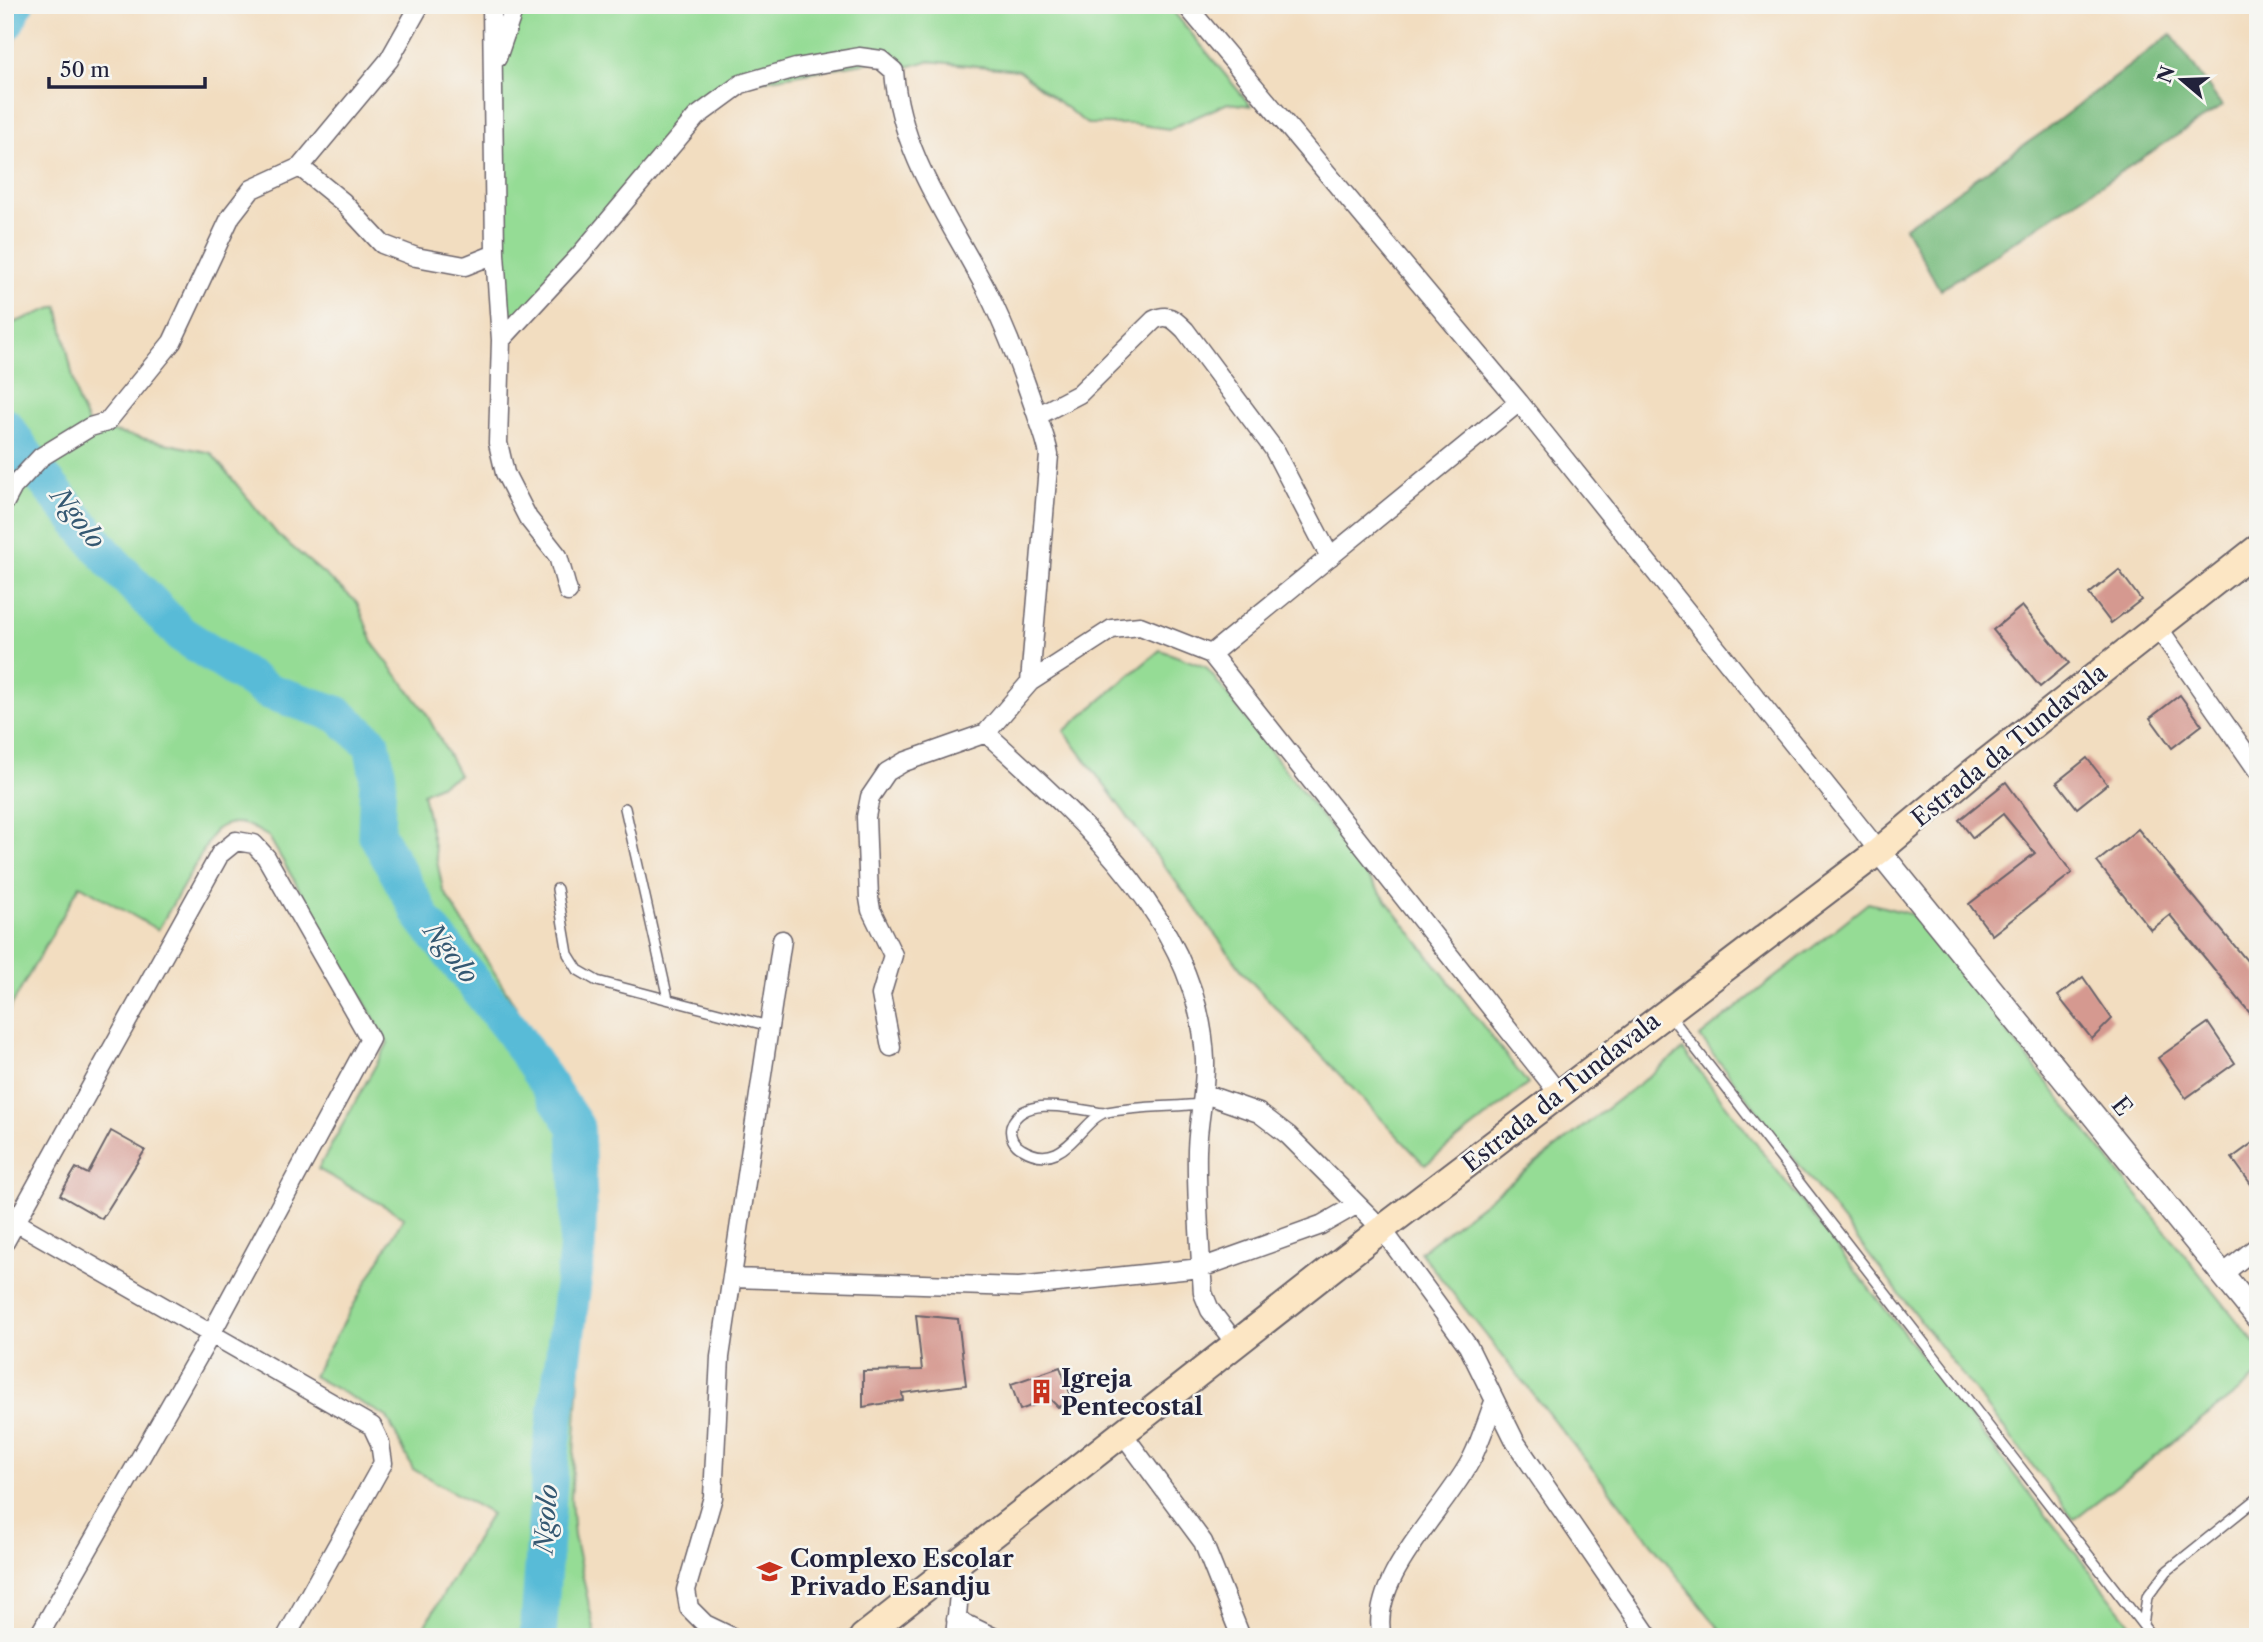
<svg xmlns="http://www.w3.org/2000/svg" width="2263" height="1642" font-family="'Libre Caslon Text',serif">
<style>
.green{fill:#95dc95;stroke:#5c7f68;stroke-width:2}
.forest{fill:#78bc7e;stroke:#4d6f5c;stroke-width:2}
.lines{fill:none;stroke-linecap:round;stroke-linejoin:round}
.river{stroke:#59bbd7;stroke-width:37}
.building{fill:#d59990}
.service-casing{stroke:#6b636a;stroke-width:12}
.minor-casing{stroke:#6b636a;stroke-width:21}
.tertiary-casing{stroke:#6b636a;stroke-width:26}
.secondary-casing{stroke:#6b636a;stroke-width:30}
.service{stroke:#fff;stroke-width:9}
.minor{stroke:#fff;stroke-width:18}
.tertiary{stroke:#fff;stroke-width:23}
.secondary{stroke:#fce6c4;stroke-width:26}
.labels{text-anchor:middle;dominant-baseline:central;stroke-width:5;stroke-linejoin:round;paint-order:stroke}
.street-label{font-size:24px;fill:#22223b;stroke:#f6f6f2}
.poi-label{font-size:24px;font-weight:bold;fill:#22223b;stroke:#f6f6f2;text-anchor:start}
.water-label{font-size:26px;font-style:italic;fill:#355872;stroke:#f6f6f2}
</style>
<rect width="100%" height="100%" fill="#f6f6f2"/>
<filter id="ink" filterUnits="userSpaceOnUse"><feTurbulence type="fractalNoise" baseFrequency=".0143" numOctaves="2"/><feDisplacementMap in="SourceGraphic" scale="14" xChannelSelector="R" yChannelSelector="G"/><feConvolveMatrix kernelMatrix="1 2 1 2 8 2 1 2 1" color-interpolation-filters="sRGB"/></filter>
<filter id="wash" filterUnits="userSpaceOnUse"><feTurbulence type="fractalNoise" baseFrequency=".00686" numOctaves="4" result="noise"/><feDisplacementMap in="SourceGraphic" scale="28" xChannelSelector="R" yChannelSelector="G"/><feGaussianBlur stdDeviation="1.57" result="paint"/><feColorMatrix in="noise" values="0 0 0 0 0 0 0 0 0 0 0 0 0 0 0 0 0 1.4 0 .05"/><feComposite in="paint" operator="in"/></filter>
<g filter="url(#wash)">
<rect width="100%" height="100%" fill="#f2ddc0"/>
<path class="green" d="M 5,5 L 27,5 L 5,71 Z
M 515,5 L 1168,5 L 1251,106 L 1228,103 L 1169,129 L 1134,124 L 1087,124 L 1018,70 L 928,61 L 894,71 L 881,60 L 741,84 L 696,117 L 501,340 L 492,72 Z
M 58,306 L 78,402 L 90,427 L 211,453 L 278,535 L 357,602 L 374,645 L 425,711 L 459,775 L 423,793 L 443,890 L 574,1100 L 590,1136 L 591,1195 L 571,1499 L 574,1536 L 596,1637 L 418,1637 L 491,1514 L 413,1469 L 387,1417 L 313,1376 L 404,1217 L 318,1169 L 388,1043 L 269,837 C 249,825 236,816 215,830 L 158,930 L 80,885 L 5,1017 L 5,326 Z
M 1160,650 L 1206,667 L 1528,1084 L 1425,1165 L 1246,976 L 1064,731 Z
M 1868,903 L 1914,915 L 2258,1347 L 2258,1376 L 2074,1519 L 1700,1037 Z
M 1683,1050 L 2141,1637 L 1726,1637 L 1420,1252 Z"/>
<path class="forest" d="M 2171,34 L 2222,106 L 1940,290 L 1905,227 L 2043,132 Z"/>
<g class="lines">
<path class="river" d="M 5,24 L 15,5
M 5,426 L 33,466 L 111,561 L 181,634 L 268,691 L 337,714 L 372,744 L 378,776 L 376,833 L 424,920 L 512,1031 L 576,1127 L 579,1201 L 577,1253 L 551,1454 L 538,1637"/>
</g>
<g id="blocks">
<path class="building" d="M 2119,570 L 2141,600 L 2111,623 L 2089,594 Z
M 2022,606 L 2069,663 L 2040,687 L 1993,630 Z
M 2180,695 L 2202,725 L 2172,748 L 2150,718 Z
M 2087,758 L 2107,784 L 2077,808 L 2057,782 Z
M 2006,782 L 2072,873 L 1992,935 L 1969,904 L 2035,853 L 2003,814 L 1973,838 L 1959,820 Z
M 2138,829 L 2258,974 L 2258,1023 L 2170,915 L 2151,930 L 2097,862 Z
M 2083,977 L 2112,1019 L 2092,1039 L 2058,996 Z
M 2208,1023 L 2235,1063 L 2186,1098 L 2158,1058 Z
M 111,1131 L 145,1150 L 102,1219 L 60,1195 L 76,1168 L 88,1174 Z
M 2258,1139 L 2258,1194 L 2232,1158 Z
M 916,1315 L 958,1319 L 966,1385 L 902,1393 L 903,1400 L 863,1407 L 863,1371 L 922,1370 Z
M 1060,1367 L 1073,1401 L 1058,1407 L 1050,1399 L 1020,1410 L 1011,1384 Z"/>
</g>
</g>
<g filter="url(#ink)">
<use href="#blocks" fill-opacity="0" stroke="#6b636a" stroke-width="2"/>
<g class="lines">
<defs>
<path id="service" d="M 625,808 L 668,999
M 557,889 L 568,954 L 578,970 L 597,981 L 769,1026
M 1668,1013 L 2152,1637
M 1104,1113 C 1080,1110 1021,1093 1011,1127 C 1009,1136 1014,1145 1022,1149 C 1065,1175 1081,1118 1107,1112 C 1138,1106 1172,1107 1203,1104
M 2143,1625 L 2147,1597 L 2167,1571 L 2258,1498"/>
<path id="minor" d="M 492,5 L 495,254 L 501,340 L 498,443 L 505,473 L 528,518 L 558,556 L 568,592
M 1186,5 L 1519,402 L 1879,851
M 497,58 L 515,5
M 300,167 L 343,202 L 382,244 L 416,257 L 465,266 L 495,254
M 501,340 L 579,256 L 696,117 L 741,84 L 796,68 L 859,57 L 881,60 L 894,71 C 900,153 950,220 987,291 C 1005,327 1020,366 1033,404 C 1039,422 1046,437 1049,455 L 1030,682
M 1519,402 L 1211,654 L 1560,1095
M 1037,416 L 1079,394 L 1154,320 C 1168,313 1174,319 1185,330 L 1273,448 L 1330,557
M 5,502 L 13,487 L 41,457 L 90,427 L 107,422 L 172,342 L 231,216 L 252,189 L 300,167 L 389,60 L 420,5
M 2157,626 L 2258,771
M 986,733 C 1079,817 1200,923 1205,1060 C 1206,1090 1198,1119 1197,1150 C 1196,1197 1200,1246 1203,1293 L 1210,1310 L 1236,1344
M 891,1047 L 881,995 L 893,955 L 871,910 L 869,898 L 866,817 L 870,797 L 887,772 L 904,762 L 986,733 L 1030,682 L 1112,629 L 1140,626 L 1211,654
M 1205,1094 L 1259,1113 L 1288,1135 L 1382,1229 L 1468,1346 L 1516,1443 L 1649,1637
M 5,1216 L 372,1426 L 380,1443 L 383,1463 L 286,1637
M 5,1242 L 220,854 L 236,841 L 254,844 L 266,857 L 370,1039 L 211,1334 L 38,1637
M 2223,1274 L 2258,1246
M 733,1278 L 1019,1287 L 1201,1268 L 1321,1225 L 1356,1205
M 1123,1434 L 1203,1542 L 1241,1637
M 956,1619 L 993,1637
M 732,1637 L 705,1624 L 689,1608 L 686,1590 L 713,1497 L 720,1357 L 782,940
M 955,1637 L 962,1561
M 1382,1637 C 1367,1579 1448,1507 1472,1458 C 1481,1440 1487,1420 1494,1402"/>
<path id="tertiary" d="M 1879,851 L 2258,1318"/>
<path id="secondary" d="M 863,1637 L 1382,1229 L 1879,851 L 1972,773 L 2258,548"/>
</defs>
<use href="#service" class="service-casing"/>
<use href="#minor" class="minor-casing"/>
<use href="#tertiary" class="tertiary-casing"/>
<use href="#secondary" class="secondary-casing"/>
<use href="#service" class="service"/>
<use href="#minor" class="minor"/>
<use href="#tertiary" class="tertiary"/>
<use href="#secondary" class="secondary"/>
</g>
</g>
<defs>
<symbol id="building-bare" viewBox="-9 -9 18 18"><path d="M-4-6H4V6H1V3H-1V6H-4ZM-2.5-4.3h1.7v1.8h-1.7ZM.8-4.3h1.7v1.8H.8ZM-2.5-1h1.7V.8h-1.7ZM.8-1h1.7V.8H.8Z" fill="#c8321e" stroke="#f6f6f2" stroke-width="2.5" paint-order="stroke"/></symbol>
<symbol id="school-bare" viewBox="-9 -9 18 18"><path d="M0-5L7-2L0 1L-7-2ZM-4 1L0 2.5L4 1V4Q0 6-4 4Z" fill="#c8321e" stroke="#f6f6f2" stroke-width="2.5" paint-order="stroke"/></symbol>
</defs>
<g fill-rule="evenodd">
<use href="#building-bare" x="1024" y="1374" width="35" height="35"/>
<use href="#school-bare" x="752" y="1554" width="35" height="35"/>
</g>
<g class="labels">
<g class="street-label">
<text transform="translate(2009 745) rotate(-39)">Estrada da Tundavala</text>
<text transform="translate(1561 1092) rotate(-38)">Estrada da Tundavala</text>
<text transform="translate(2122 1106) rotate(51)">E</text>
</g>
<g class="poi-label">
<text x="1061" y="1378">Igreja<tspan x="1061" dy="28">Pentecostal</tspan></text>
<text x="790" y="1558">Complexo Escolar<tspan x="790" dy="28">Privado Esandju</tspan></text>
</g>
<g class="water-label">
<text transform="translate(78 518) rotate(52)">Ngolo</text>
<text transform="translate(451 953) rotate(52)">Ngolo</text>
<text transform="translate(546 1519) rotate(-86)">Ngolo</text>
</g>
</g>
<rect width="2263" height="1642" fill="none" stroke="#f6f6f2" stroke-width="28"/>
<g transform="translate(2182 80) rotate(289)" stroke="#f6f6f2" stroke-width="5" paint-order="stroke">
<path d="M0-5L12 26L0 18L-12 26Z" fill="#22223b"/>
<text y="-10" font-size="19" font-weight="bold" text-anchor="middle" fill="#22223b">N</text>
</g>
<path d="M49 77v10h156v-10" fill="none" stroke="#22223b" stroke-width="3.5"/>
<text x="60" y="77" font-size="21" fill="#22223b" stroke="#f6f6f2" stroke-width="5" paint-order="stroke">50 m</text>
</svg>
